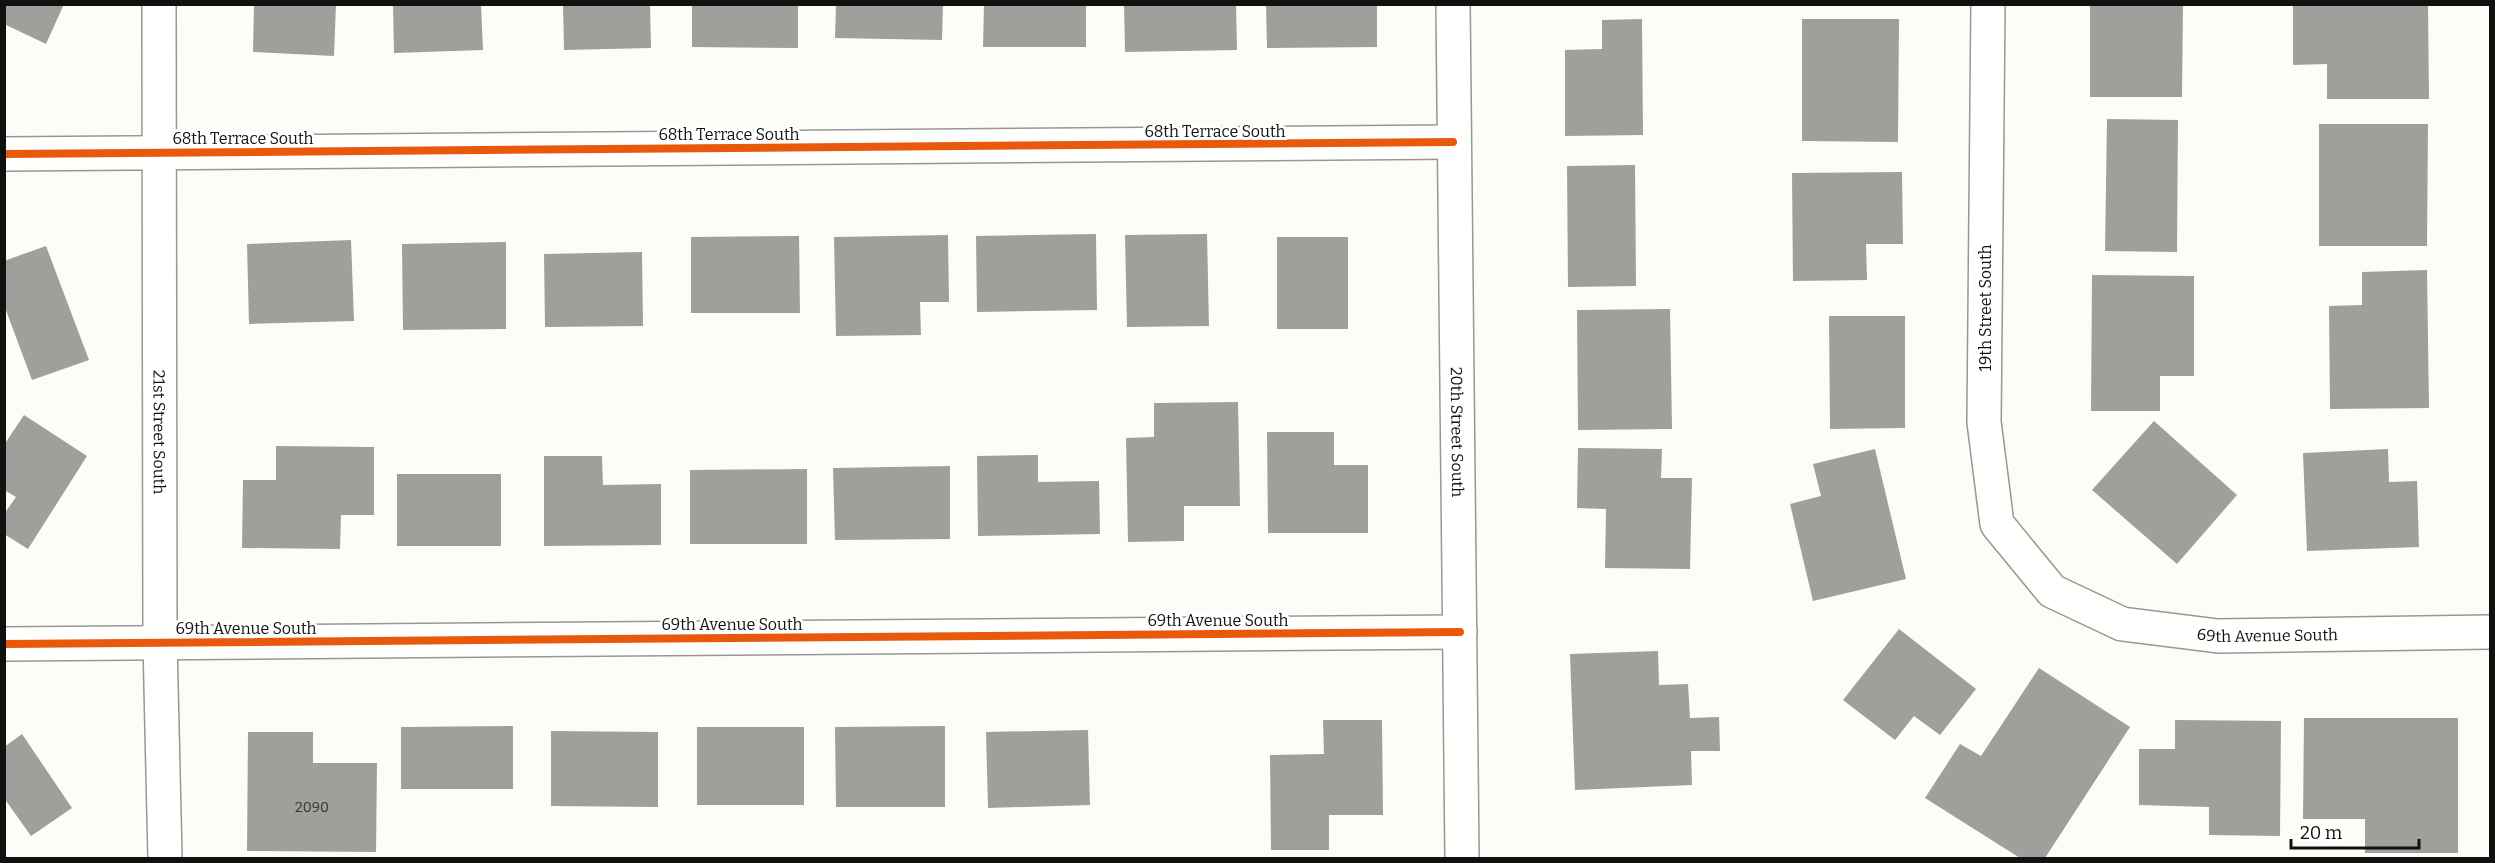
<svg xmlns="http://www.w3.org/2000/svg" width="2495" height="863" font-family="Bitter,serif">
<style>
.building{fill:#a19f9c}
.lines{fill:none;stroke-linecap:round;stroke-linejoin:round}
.minor-casing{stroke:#979795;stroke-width:36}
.minor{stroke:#fffffe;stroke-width:33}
.cycleway-casing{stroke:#fff;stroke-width:11}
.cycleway{stroke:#e8590c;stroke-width:8}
.labels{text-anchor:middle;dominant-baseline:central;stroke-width:6;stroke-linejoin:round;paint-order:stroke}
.number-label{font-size:14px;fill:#353434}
.street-label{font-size:16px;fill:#111;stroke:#fff}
</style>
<rect width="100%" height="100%" fill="#fdfcf7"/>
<path class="building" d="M 4,4 L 64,4 L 46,44 L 4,24 Z
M 254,4 L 336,4 L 334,56 L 253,52 Z
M 393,4 L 481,4 L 483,50 L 394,53 Z
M 563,4 L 650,4 L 651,48 L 564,50 Z
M 692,4 L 798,4 L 798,48 L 692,47 Z
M 836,4 L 943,4 L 942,40 L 835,38 Z
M 984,4 L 1086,4 L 1086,47 L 983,47 Z
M 1124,4 L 1236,4 L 1237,50 L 1125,52 Z
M 1266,4 L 1377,4 L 1377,47 L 1267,48 Z
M 2090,4 L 2183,4 L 2182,97 L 2090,97 Z
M 2293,4 L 2428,4 L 2429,99 L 2327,99 L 2327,64 L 2293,65 Z
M 1642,19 L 1643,135 L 1565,136 L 1565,50 L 1602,49 L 1602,20 Z
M 1802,19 L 1899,19 L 1898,142 L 1802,141 Z
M 2107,119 L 2178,120 L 2177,252 L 2105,251 Z
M 2319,124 L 2428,124 L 2427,246 L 2319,246 Z
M 1635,165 L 1636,286 L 1568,287 L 1567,166 Z
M 1902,172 L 1903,244 L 1866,244 L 1867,280 L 1793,281 L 1792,173 Z
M 1096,234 L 1097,310 L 977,312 L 976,236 Z
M 1207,234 L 1209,326 L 1127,327 L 1125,235 Z
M 948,235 L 949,302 L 920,302 L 921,335 L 836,336 L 834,237 Z
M 799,236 L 800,313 L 691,313 L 691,237 Z
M 1277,237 L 1348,237 L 1348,329 L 1277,329 Z
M 351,240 L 354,321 L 249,324 L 247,244 Z
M 506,242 L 506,329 L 403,330 L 402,244 Z
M 46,246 L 89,360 L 32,380 L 4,305 L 4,261 Z
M 642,252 L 643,326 L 545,327 L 544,254 Z
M 2427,270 L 2429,408 L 2330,409 L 2329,306 L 2362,305 L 2362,272 Z
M 2092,275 L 2194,276 L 2194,376 L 2160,376 L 2160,411 L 2091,411 Z
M 1670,309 L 1672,429 L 1578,430 L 1577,310 Z
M 1829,316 L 1905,316 L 1905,428 L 1830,429 Z
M 1238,402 L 1240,506 L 1184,506 L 1184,541 L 1128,542 L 1126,438 L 1154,437 L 1154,403 Z
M 24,415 L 87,456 L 28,549 L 4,534 L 4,514 L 16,497 L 4,490 L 4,445 Z
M 2154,421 L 2237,495 L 2177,564 L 2092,490 Z
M 1267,432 L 1334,432 L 1334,465 L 1368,465 L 1368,533 L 1268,533 Z
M 276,446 L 374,447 L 374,515 L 341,515 L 340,549 L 242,548 L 243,480 L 276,480 Z
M 1578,448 L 1662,449 L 1661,478 L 1692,478 L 1690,569 L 1605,568 L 1606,509 L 1577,508 Z
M 1875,449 L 1906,579 L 1813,601 L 1790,504 L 1821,496 L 1813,464 Z
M 2388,449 L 2389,482 L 2417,481 L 2419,547 L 2307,551 L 2303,453 Z
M 1038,455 L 1038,482 L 1099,481 L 1100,534 L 978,536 L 977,456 Z
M 544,456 L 602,456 L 603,485 L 661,484 L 661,545 L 544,546 Z
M 950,466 L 950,539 L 835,540 L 833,468 Z
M 807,469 L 807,544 L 690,544 L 690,470 Z
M 397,474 L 501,474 L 501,546 L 397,546 Z
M 1899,629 L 1976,689 L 1940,735 L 1914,716 L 1895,740 L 1843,700 Z
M 1658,651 L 1659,685 L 1688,684 L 1690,718 L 1719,717 L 1720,751 L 1691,751 L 1692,785 L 1575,790 L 1570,654 Z
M 2039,668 L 2130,727 L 2045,858 L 2020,858 L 1925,798 L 1960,744 L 1981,756 Z
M 2304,718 L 2458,718 L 2458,853 L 2365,853 L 2365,819 L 2303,819 Z
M 1323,720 L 1382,720 L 1383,815 L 1329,815 L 1329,850 L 1271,850 L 1270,755 L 1324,754 Z
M 2175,720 L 2281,721 L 2280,836 L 2209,835 L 2209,807 L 2139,805 L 2139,749 L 2175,749 Z
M 513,726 L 513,789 L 401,789 L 401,727 Z
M 945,726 L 945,807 L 836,807 L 835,727 Z
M 697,727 L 804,727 L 804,805 L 697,805 Z
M 1088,730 L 1090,805 L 988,808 L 986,732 Z
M 551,731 L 658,732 L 658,807 L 551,806 Z
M 248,732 L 313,732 L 313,763 L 377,763 L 376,852 L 247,851 Z
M 22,734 L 72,808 L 31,836 L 4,798 L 4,747 Z"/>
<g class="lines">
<defs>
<g id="minor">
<path id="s1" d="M 159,4 L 160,642 L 165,858"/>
<path id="s2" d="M 1453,4 L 1462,858"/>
<path id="s3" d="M 1988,4 L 1984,422 L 1997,524 L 2052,591 L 2122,624 L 2218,636 L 2490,632"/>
<path d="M 4,154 L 1453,142"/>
<path d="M 4,644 L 1460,632"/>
</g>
</defs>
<use href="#minor" class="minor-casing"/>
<use href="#minor" class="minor"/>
<defs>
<path id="cycleway" d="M 4,154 L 1453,142
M 4,644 L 1460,632"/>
</defs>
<use href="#cycleway" class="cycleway-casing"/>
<use href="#cycleway" class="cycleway"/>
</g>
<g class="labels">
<g class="number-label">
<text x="312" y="807">2090</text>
</g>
<g class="street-label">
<text x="1215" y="131">68th Terrace South</text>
<text x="729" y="134">68th Terrace South</text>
<text x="243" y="138">68th Terrace South</text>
<text transform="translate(1985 308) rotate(-90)">19th Street South</text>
<text stroke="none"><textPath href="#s1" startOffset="428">21st Street South</textPath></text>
<text stroke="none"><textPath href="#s2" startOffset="428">20th Street South</textPath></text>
<text x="1218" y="620">69th Avenue South</text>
<text x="732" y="624">69th Avenue South</text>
<text x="246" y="628">69th Avenue South</text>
<text stroke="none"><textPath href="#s3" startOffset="831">69th Avenue South</textPath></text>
</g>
</g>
<rect width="2495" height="863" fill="none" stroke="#111111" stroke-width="12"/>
<path d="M2291 839v9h128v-9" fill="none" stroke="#111111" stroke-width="3"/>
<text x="2300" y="839" font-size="18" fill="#111111" stroke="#ffffff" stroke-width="4.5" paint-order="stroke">20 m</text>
</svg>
